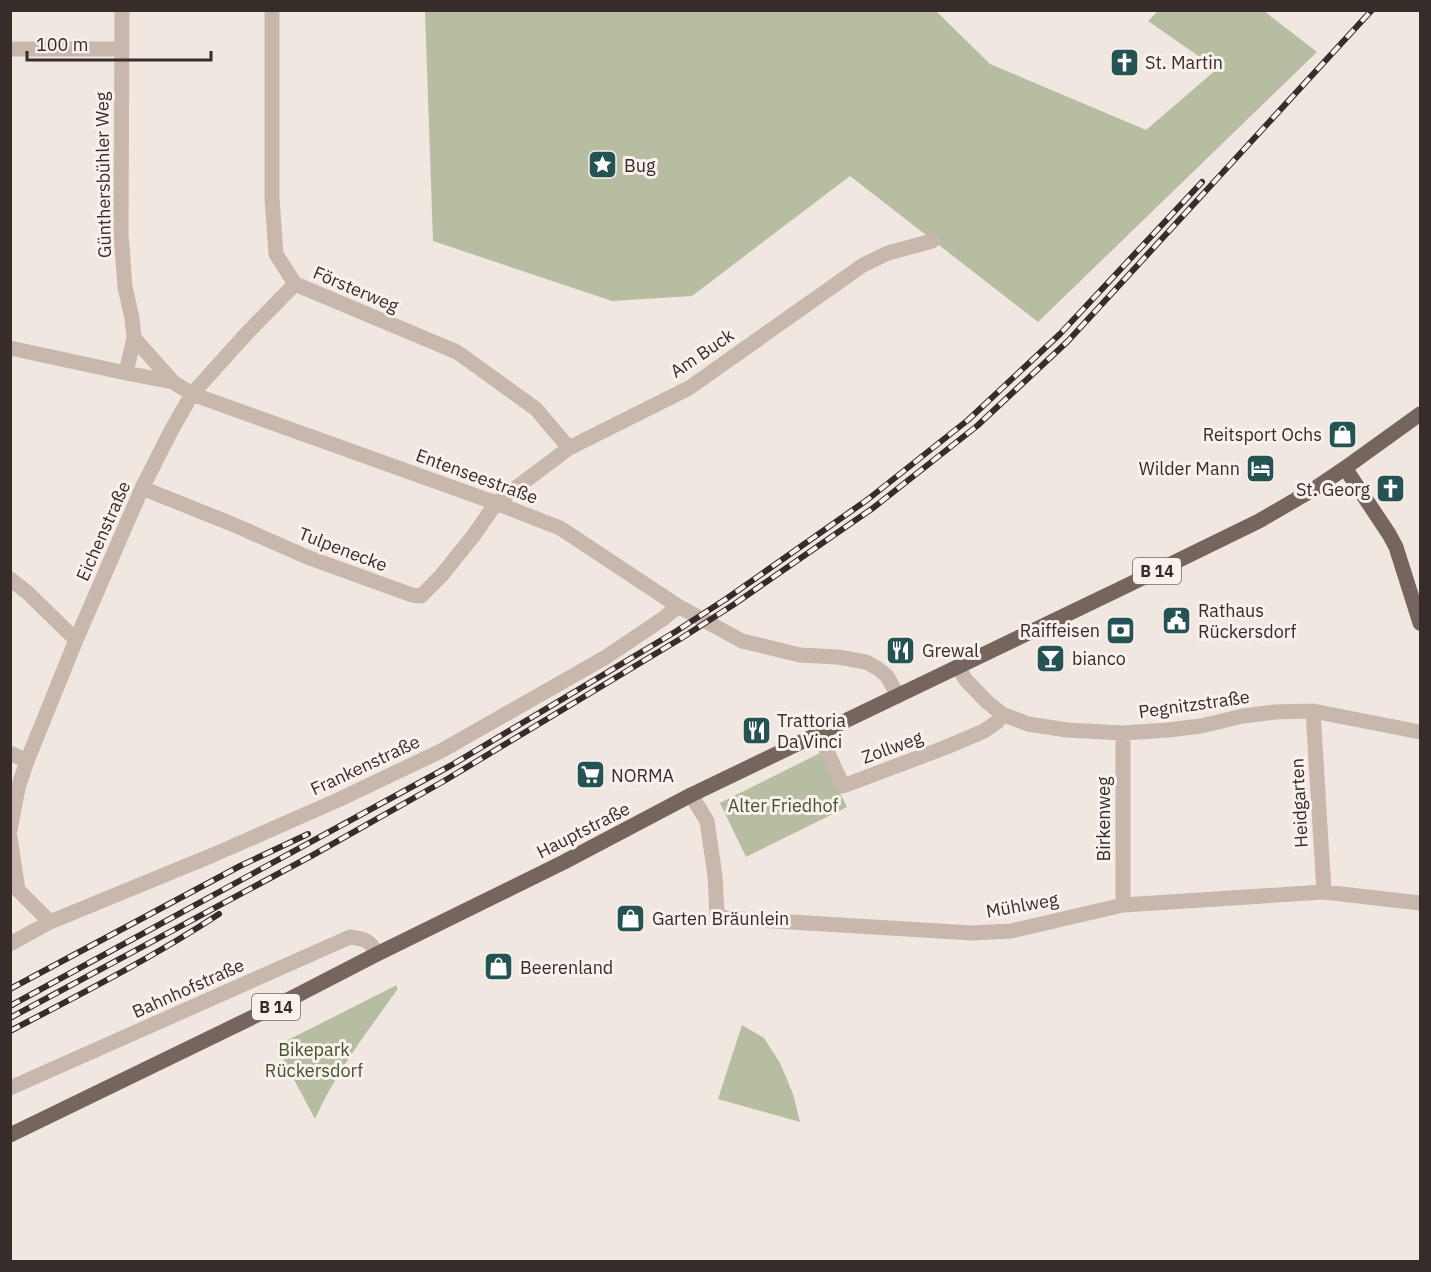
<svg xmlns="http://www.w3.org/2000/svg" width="1431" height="1272" font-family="'IBM Plex Sans',sans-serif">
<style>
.green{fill:#b6bda1}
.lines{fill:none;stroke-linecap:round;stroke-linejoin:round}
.minor{stroke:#c7b7ad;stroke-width:15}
.major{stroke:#76645e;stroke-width:15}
.rail-casing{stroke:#362d2b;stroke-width:6}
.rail{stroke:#f8f1ec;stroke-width:4;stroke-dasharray:11;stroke-linecap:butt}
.labels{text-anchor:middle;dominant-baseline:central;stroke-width:6;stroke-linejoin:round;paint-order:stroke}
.shield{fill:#f8f1ec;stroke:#706865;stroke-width:1.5}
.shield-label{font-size:16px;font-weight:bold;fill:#362d2b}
.poi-label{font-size:18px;fill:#362d2b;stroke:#f8f1ec;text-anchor:start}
.street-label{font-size:18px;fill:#362d2b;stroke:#f8f1ec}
.park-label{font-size:18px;fill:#485131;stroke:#f8f1ec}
</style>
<rect width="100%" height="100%" fill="#f0e7e0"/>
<path class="green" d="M 425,11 L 936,11 L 990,64 L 1146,130 L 1217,69 L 1148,21 L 1158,11 L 1264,11 L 1317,52 L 1038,322 L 850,176 L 692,296 L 612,301 L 433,241 Z
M 820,753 L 847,807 L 746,857 L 720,803 Z
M 397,985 L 397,990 C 367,1032 336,1072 315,1119 L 276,1046 Z
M 742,1025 L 764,1038 L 780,1063 L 793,1094 L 800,1122 L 718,1099 Z"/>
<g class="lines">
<path class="minor" d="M 122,10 L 121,234 L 125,287 L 132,318 L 134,338 L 126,373
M 272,10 L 272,199 L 276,254 L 295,284 L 457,352 L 536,409 L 569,448
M 10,49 L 122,49
M 134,338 L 173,382
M 10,348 L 126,373 L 173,382 L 192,394 L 496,503 L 560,528 L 678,606 L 742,641 L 800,655 L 838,657 L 866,662 L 877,668 L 887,676 L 898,696
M 142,488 L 232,524 L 307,557 L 412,595 L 421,596 L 441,576 L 474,535 L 496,503 L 569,448 L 689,388 L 863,265 L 888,253 L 932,241
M 10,579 L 28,593 L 76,640
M 958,666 L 965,679 L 986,701 L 1002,714 L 1028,724 L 1067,730 L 1123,733 L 1168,730 L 1201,726 L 1243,716 L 1275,712 L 1313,711 L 1420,732
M 1313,711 L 1324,892
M 1123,733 L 1123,905
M 819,734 L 843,786 L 944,748 L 984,731 L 997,722 L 1002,714
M 10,753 L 27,761
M 691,795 L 707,821 L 715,876 L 717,914 L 724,918 L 972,933 L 1011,931 L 1123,905 L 1324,892 L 1420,903
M 10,830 L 18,788 L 27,761 L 76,640 L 142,488 L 171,431 L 192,394 L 248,332 L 295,284
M 10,837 L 18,890 L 50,922
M 10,944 L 50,922 L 213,855 L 338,800 L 441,751 L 606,657 L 664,618 L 678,606
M 10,1088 L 350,937 C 365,939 370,940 377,954"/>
<path class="major" d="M 1345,468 L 1389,534 L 1396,547 L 1420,623
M 10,1135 L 286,1001 L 377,954 L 564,862 L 691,795 L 1128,585 L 1259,521 L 1314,489 L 1345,468 L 1420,414"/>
<defs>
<path id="rail" d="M 10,989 L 240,866 L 308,834
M 10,1006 L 450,766 L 675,632 L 726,599 L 867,500 L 968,420 L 1060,334 L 1202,182
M 10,1018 L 313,855 L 444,781 L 680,639 L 733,605 L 873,508 L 977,426 L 1068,341 L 1372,10
M 10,1031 C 81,994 152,958 219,914"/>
</defs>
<use href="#rail" class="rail-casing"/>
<use href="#rail" class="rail"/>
</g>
<defs>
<symbol id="church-square" viewBox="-11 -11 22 22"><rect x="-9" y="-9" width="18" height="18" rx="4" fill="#255252" stroke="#f8f1ec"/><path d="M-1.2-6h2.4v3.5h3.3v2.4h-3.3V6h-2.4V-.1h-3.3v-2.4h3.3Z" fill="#fff"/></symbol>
<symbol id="sight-square" viewBox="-11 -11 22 22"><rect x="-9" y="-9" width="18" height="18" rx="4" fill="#255252" stroke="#f8f1ec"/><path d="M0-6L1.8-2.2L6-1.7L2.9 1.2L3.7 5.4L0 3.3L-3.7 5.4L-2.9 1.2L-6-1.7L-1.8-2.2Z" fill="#fff"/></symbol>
<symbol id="shop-square" viewBox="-11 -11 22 22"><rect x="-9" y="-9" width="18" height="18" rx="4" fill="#255252" stroke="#f8f1ec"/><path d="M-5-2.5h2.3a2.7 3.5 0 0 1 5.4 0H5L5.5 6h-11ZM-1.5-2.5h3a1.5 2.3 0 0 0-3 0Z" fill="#fff"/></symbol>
<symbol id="hotel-square" viewBox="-11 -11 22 22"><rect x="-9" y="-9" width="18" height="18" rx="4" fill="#255252" stroke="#f8f1ec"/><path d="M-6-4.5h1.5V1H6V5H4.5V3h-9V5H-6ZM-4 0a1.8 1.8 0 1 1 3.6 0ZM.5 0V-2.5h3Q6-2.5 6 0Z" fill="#fff"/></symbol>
<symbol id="civic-square" viewBox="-11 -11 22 22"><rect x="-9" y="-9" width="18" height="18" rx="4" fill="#255252" stroke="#f8f1ec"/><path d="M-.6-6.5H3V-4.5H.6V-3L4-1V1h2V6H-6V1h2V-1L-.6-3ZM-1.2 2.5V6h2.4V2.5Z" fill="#fff"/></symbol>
<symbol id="bank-square" viewBox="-11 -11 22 22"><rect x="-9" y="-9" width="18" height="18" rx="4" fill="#255252" stroke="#f8f1ec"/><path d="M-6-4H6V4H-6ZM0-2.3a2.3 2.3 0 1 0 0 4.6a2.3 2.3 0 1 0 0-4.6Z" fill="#fff"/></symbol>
<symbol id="restaurant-square" viewBox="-11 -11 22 22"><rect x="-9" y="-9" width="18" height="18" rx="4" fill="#255252" stroke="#f8f1ec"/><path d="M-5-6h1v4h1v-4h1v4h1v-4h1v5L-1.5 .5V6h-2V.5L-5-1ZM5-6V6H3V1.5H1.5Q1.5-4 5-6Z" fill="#fff"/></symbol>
<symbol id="bar-square" viewBox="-11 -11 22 22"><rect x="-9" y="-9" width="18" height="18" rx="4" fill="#255252" stroke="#f8f1ec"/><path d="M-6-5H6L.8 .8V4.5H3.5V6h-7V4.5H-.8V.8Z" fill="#fff"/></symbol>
<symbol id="supermarket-square" viewBox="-11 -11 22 22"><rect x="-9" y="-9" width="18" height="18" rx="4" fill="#255252" stroke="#f8f1ec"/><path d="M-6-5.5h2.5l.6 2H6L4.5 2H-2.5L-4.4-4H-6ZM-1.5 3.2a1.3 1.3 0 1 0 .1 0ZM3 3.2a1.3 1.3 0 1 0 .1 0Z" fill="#fff"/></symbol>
</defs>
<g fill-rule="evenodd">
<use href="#church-square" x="1108" y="46" width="33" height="33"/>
<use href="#sight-square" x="586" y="148" width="33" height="33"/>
<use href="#shop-square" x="1326" y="418" width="33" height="33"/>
<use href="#hotel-square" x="1244" y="452" width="33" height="33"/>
<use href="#church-square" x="1374" y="472" width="33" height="33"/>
<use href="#civic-square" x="1160" y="604" width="33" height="33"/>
<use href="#bank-square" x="1104" y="614" width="33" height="33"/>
<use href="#restaurant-square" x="884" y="634" width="33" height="33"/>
<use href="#bar-square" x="1034" y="642" width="33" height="33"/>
<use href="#restaurant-square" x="740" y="714" width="33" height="33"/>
<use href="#supermarket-square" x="574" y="758" width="33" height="33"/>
<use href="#shop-square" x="614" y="902" width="33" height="33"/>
<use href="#shop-square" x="482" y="950" width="33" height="33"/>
</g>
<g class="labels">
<g class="shield">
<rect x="1133" y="558" width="48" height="26" rx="4.5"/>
<rect x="252" y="994" width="48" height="26" rx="4.5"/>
</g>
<g class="shield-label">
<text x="1157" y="571">B 14</text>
<text x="276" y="1007">B 14</text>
</g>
<g class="poi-label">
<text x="1145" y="62">St. Martin</text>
<text x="624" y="165">Bug</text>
<text x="1322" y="434" text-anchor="end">Reitsport Ochs</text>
<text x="1240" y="468" text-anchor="end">Wilder Mann</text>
<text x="1370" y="489" text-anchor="end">St. Georg</text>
<text x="1198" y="610">Rathaus<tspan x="1198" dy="21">Rückersdorf</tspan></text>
<text x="1100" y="630" text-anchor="end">Raiffeisen</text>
<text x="922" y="650">Grewal</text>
<text x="1072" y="658">bianco</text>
<text x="777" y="720">Trattoria<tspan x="777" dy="21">Da Vinci</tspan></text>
<text x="611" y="775">NORMA</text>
<text x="652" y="918">Garten Bräunlein</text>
<text x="520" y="967">Beerenland</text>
</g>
<g class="street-label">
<text transform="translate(103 175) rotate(-91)">Günthersbühler Weg</text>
<text transform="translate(356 289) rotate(23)">Försterweg</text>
<text transform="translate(702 353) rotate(-34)">Am Buck</text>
<text transform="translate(477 476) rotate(20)">Entenseestraße</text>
<text transform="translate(103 531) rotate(-66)">Eichenstraße</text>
<text transform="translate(343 549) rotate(21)">Tulpenecke</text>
<text transform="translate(1194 704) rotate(-8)">Pegnitzstraße</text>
<text transform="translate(892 747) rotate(-20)">Zollweg</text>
<text transform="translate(365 765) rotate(-25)">Frankenstraße</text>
<text transform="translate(1299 803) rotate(-93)">Heidgarten</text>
<text transform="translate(1103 819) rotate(-90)">Birkenweg</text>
<text transform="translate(583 830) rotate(-27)">Hauptstraße</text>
<text transform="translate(1022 905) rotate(-10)">Mühlweg</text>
<text transform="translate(188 988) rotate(-24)">Bahnhofstraße</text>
</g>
<g class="park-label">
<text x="783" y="805">Alter Friedhof</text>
<text x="314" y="1049">Bikepark<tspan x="314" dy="21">Rückersdorf</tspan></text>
</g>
</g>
<rect width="1431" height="1272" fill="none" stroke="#362d2b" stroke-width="24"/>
<path d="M27 51v9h184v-9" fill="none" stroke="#362d2b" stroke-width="3"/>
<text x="36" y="51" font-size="18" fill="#362d2b" stroke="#f8f1ec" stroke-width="4.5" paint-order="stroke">100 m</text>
</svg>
